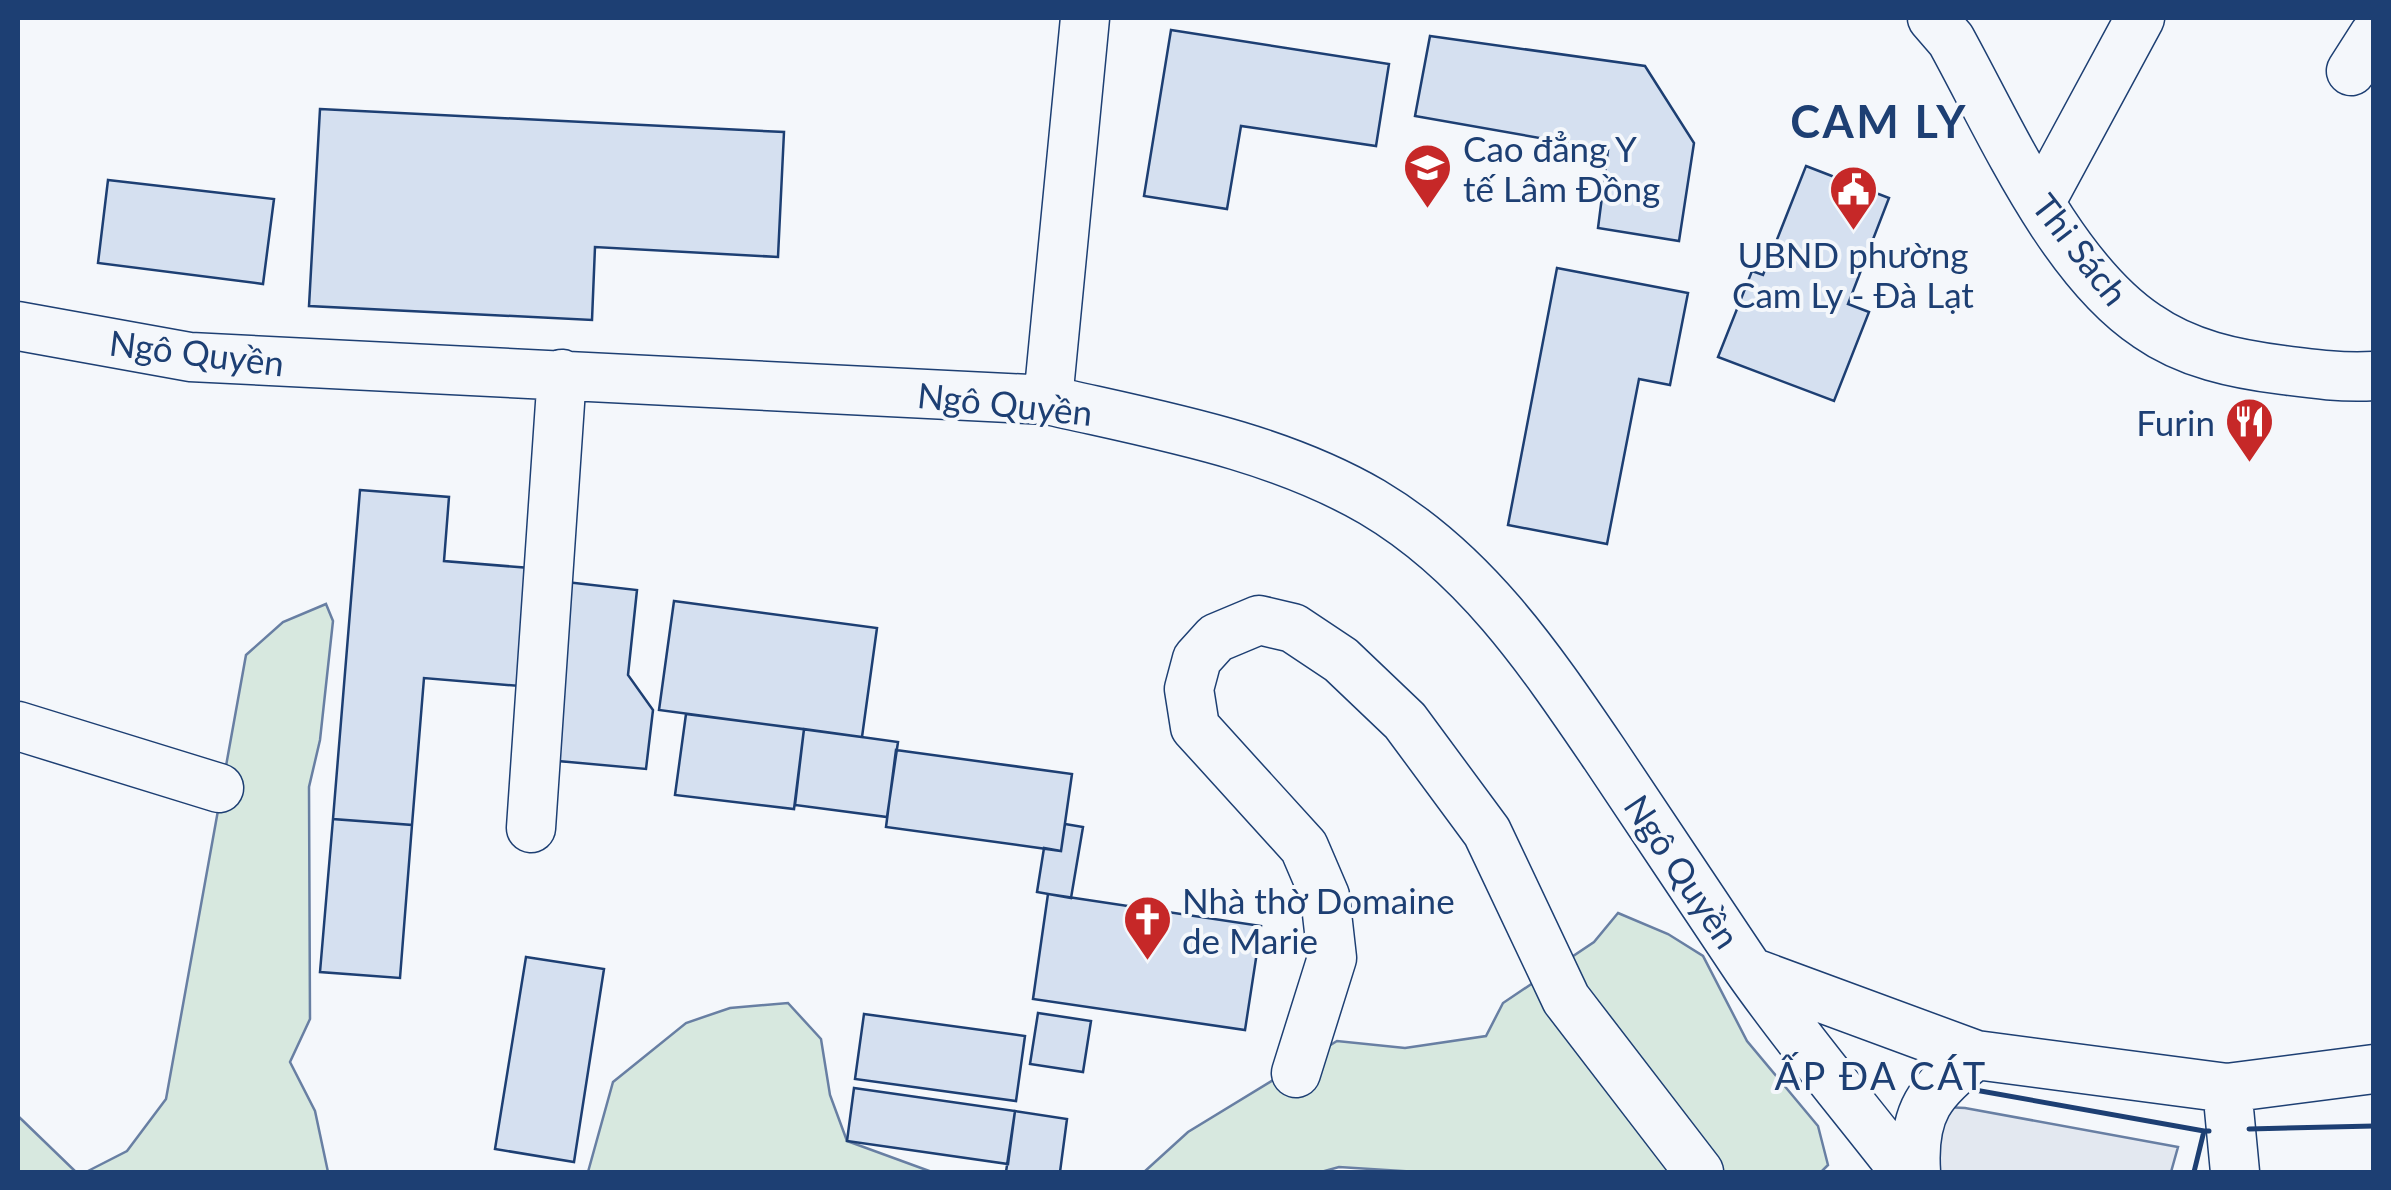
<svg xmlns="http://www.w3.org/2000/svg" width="2391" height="1190" font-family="Lato,sans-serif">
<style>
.green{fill:#d7e8df;stroke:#687fa3;stroke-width:2.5}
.parking{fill:#e3e8f0;stroke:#687fa3;stroke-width:2.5}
.building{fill:#d5e0f0;stroke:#1d3f73;stroke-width:2.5}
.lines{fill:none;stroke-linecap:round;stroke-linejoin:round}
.minor-casing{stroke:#1d3f73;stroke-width:51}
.minor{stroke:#f4f7fb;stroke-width:48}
.wall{stroke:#1d3f73;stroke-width:5}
.labels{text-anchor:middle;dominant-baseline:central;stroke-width:8;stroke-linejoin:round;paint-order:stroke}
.poi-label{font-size:35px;fill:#1d3f73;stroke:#f4f7fb;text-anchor:start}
.street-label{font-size:35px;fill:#1d3f73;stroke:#f4f7fb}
.neighbourhood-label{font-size:38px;letter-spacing:2.5px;fill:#1d3f73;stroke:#f4f7fb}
.district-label{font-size:45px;font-weight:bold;letter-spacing:2.5px;fill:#1d3f73;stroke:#f4f7fb}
</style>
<rect width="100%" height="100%" fill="#f4f7fb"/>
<path class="green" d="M 326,604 L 333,621 L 320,740 L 309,787 L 310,1019 L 290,1062 L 315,1111 L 328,1172 L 86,1172 L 127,1151 L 166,1099 L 246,655 L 283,622 Z
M 1618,913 L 1668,934 L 1703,956 L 1747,1041 L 1818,1126 L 1828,1165 L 1821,1172 L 1418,1172 L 1339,1167 L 1321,1172 L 1144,1172 L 1188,1132 L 1337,1041 L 1405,1048 L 1486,1036 L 1503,1003 L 1594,942 Z
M 788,1003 L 821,1039 L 830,1095 L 847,1141 L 932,1172 L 588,1172 L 613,1082 L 686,1023 L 730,1008 Z
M 18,1116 L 76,1172 L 18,1172 Z"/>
<path class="parking" d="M 1924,1106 L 1965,1108 L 2178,1147 L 2171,1172 L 1916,1172 Z"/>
<path class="building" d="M 1171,30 L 1389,64 L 1376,146 L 1241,126 L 1227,209 L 1144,196 Z
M 1430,36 L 1645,66 L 1694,143 L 1679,241 L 1598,228 L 1608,150 L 1415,116 Z
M 320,109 L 784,132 L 778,257 L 595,247 L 592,320 L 309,306 Z
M 1806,166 L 1889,198 L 1848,304 L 1869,312 L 1834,401 L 1718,357 L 1752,271 L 1763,275 Z
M 108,180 L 274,199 L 263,284 L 98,263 Z
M 1557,268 L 1688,293 L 1670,385 L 1639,379 L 1607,544 L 1508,525 Z
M 360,490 L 449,497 L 444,561 L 530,568 L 520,686 L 424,678 L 412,825 L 333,819 Z
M 566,582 L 637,590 L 628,675 L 653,710 L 646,769 L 547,760 Z
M 674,601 L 877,628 L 862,737 L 659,710 Z
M 686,714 L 804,729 L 794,809 L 675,795 Z
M 804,729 L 898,742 L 887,817 L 795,805 Z
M 896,750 L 1072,774 L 1061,851 L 886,827 Z
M 333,819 L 412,825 L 400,978 L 320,972 Z
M 1065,824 L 1083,827 L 1071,898 L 1037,892 L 1044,848 L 1061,851 Z
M 1048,894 L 1261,926 L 1245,1030 L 1033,999 Z
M 526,957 L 604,969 L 574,1162 L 495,1149 Z
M 1038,1013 L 1091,1021 L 1083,1072 L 1030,1064 Z
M 864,1014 L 1025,1036 L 1016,1101 L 855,1079 Z
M 854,1088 L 1015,1111 L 1008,1164 L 847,1141 Z
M 1015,1111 L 1067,1119 L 1060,1172 L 1006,1172 Z"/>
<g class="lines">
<defs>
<path id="minor" d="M 1932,18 L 1951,40 C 2000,129 2061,269 2147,326 C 2187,354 2235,364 2283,370 C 2313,374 2343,378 2374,376
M 2351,71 L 2374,35
M 2040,203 L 2140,18
M 18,326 L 190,357 L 1048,400 C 1157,425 1274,445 1372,502 C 1475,563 1539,658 1605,755 C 1653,826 1700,898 1748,969 C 1797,1039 1853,1105 1905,1172
M 1048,400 L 1085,18
M 18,726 L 219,788
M 531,828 L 562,374
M 1751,972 L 1976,1055 L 2227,1088 L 2374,1069
M 1296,1073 L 1332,958 L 1325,896 L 1304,847 L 1195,727 L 1189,689 L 1197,659 L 1216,638 L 1259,620 L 1293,628 L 1341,660 L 1405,721 L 1487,832 L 1566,999 L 1699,1172
M 2227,1088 L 2235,1172
M 1916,1172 C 1912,1112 1930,1090 1976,1055"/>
</defs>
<use href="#minor" class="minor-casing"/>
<use href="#minor" class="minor"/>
<path class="wall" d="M 1975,1090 L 2204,1131
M 2249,1129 L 2374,1126
M 2194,1172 L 2204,1131 L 2209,1131"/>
</g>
<defs>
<symbol id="university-pin" viewBox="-11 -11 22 30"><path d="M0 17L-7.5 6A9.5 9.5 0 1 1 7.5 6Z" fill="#c62828" stroke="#f4f7fb"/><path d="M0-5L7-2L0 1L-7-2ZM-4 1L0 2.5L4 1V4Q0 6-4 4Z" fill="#fff"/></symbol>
<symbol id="civic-pin" viewBox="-11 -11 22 30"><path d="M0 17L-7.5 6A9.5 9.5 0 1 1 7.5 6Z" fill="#c62828" stroke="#f4f7fb"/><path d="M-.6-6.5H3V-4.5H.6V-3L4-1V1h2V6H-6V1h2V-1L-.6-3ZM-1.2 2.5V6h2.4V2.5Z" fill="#fff"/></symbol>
<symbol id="restaurant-pin" viewBox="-11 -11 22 30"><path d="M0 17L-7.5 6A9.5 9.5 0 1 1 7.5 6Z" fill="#c62828" stroke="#f4f7fb"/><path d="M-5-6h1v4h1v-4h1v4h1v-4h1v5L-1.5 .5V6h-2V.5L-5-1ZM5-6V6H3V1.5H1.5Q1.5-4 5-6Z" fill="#fff"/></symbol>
<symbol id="church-pin" viewBox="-11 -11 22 30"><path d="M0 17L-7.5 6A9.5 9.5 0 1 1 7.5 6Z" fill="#c62828" stroke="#f4f7fb"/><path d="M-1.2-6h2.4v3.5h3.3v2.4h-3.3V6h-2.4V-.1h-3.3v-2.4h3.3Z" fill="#fff"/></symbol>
</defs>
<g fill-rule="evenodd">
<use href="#university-pin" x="1400" y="140" width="55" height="75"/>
<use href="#civic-pin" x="1826" y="162" width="55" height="75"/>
<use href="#restaurant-pin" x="2222" y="394" width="55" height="75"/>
<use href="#church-pin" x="1120" y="892" width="55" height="75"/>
</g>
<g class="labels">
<g class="poi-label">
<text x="1463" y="148">Cao đẳng Y<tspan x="1463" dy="40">tế Lâm Đồng</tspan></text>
<text x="1853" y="254" text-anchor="middle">UBND phường<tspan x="1853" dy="40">Cam Ly - Đà Lạt</tspan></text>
<text x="2215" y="422" text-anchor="end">Furin</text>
<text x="1182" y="900">Nhà thờ Domaine<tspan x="1182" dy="40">de Marie</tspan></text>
</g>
<g class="street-label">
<text transform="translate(2081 249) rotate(52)">Thi Sách</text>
<text transform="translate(197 352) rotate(7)">Ngô Quyền</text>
<text transform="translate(1005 403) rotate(6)">Ngô Quyền</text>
<text transform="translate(1683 871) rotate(56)">Ngô Quyền</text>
</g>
<g class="neighbourhood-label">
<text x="1881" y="1075">ẤP ĐA CÁT</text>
</g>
<g class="district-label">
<text x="1879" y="121">CAM LY</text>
</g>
</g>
<rect width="2391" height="1190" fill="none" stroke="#1d3f73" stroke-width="40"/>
</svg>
